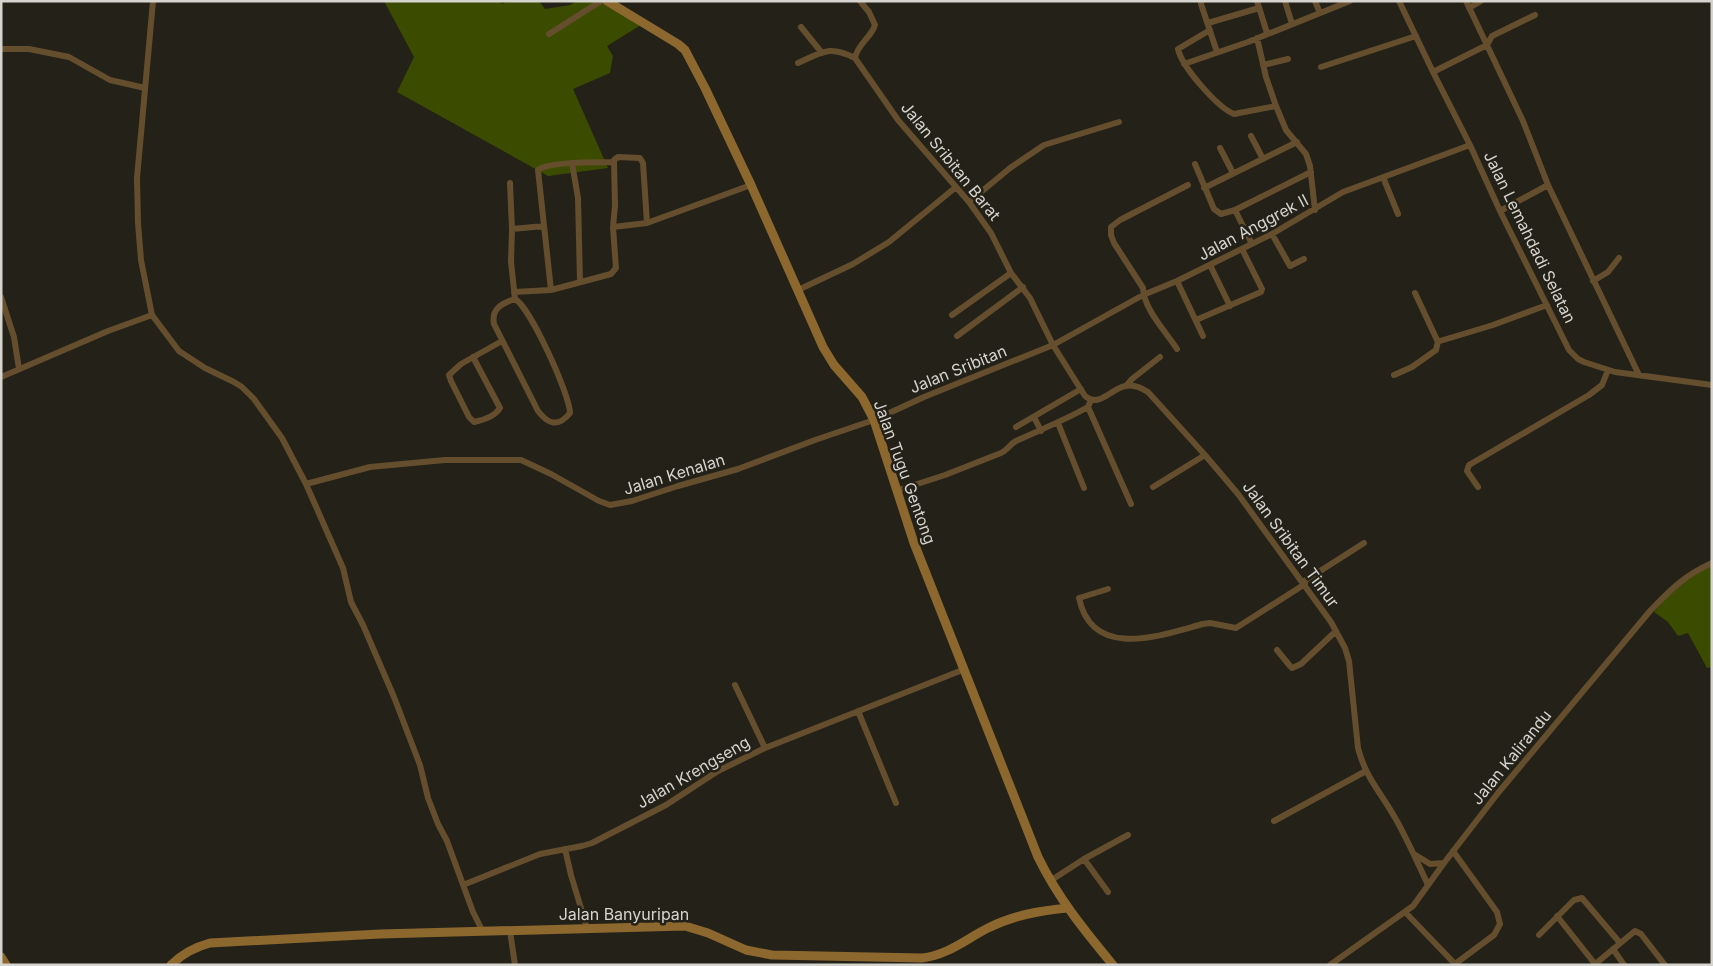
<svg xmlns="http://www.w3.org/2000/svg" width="1713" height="966" font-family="Inter,sans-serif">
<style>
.green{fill:#3b4b00}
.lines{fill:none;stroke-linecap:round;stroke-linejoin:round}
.street{stroke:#654e2d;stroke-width:6}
.secondary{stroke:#8c672e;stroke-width:9}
.labels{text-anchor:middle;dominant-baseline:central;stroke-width:5;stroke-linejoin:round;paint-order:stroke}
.street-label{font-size:16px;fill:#d5d4ce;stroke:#232118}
</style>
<rect width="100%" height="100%" fill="#232118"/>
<path class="green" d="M 384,1 L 500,1 L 502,4 L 507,1 L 539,1 L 545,9 L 570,5 L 577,1 L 603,1 L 641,25 L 607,46 L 613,56 L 610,73 L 573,89 L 608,168 L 548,176 L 397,92 L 414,57 Z
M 1712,564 L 1712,667 L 1707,668 L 1688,633 L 1678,636 L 1668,622 L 1654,612 L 1672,590 Z"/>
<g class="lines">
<path class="street" d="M 860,1 L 869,12 L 875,25 C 871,38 858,43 855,58 L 898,120 L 969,202 L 991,233 L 1011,273 L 1030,298 L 1053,345 L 1085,396 C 1099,408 1111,389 1125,386 C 1133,384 1142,388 1148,392 L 1205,455 L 1238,494 L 1331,622 L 1345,648 L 1349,661 L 1358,748 C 1366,778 1379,790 1394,816 C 1407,838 1417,862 1428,885
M 1201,1 L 1201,4 L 1217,52
M 1257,1 L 1267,33
M 1285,1 L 1292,24
M 1315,1 L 1320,13
M 1399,1 L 1433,72 L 1470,145 L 1500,211 L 1569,350 L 1578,359 L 1584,362 L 1615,372 L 1712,385
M 1466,1 L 1523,121 L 1548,185 L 1639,375
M 1469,8 L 1481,1
M 1208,23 L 1259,8
M 801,27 L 822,53
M 1210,30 L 1178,49 C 1182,67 1217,107 1234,114 L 1276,106
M 549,34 L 601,1
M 1257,38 L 1266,77 L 1276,106 L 1286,130 L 1306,154 L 1310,166 L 1315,210
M 1,49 L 29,49 L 69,57 L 110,80 L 145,88
M 798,63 C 823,52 829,45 855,58
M 1184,64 L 1248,42 L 1350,1
M 1263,65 L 1288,59
M 1321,67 L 1416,36
M 1433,72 L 1487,45 L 1492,36 L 1535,15
M 1251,136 L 1263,159
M 1220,148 L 1233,173
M 572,163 L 578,198 L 580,281
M 1195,164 L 1214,209 L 1221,214 L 1235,210 L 1311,172
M 1383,177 L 1398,214
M 510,183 L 512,229 L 511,262 L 515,299 C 530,307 570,395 570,413 C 558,428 548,424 538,411 L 494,324 C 491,309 502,303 515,299
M 1204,188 L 1297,142
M 969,202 L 1010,168 L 1044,145 L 1119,122
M 1235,210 L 1252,244
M 1500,211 L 1548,185
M 613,227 L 615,206 L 614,160 L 618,157 L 640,158 L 643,163 L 647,223
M 512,229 L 544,226
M 1272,234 L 1290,266 L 1304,259
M 1210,265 L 1230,306
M 1177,281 L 1203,336
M 1593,281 L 1608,272 L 1619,258
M 551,290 L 538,170 C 546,162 601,162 614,162
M 798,290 L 853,264 L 889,242 L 956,187
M 514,292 L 551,290 L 611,274 L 616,268 L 613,227 L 647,223 L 751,185
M 1415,293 L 1437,340 L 1440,341 L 1493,325 L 1547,305
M 1,297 L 14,337 L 19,369
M 152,315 L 179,351 L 205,368 L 234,382 L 242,387 L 254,399 L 282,438 L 306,484 L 343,568 L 351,602 L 363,625 L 394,697 L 420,765 L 428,798 L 438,824 L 447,841 L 473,912 L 483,932
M 952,315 L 1011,273
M 1196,320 L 1261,292 L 1262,289 L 1242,249
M 957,336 L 1023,287
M 1177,349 C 1167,333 1143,308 1143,288 L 1114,243 L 1111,235 L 1111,227 L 1120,220 L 1188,185
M 473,357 L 500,408 C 495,416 484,420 474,422 L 469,417 L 451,381 L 449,375 L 461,364 L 502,341
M 1394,375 L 1412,367 L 1436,350 L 1438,341
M 1,377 L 108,331 L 152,315 L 141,260 L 138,223 L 137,178 L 153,1
M 1126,386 L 1132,379 L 1160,357
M 1088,407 L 1131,504
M 1034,417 L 1041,431
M 1058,423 L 1084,488
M 1016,427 L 1081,389
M 306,484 L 370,467 L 445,460 L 521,460 L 551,474 L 599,501 L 610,505 L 632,501 L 678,486 L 738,469 L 815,440 L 874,420 L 924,397 L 1053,345 L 1143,295 L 1177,281 L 1272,234 L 1343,192 L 1470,145
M 1153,487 L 1205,455
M 1478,487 L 1467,471 L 1469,465 L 1589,395 L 1602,385 L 1608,370
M 896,491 L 945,475 L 1001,453 C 1008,450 1010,444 1016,441 C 1040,430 1065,420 1088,407 L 1091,400
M 1303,582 L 1364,543
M 1108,589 L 1079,598 C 1092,661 1162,635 1203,624 L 1210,623 L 1236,628 L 1305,584
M 1277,650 L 1290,666 L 1292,668 L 1301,664 L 1336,631
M 735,685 L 765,748
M 858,711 L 896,803
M 1274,821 L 1366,771
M 565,849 L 571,875 L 587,928
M 1453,851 L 1497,912 L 1500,924 L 1494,935 L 1455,964
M 1414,854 L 1430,864 L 1444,863
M 1084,859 L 1108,892
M 1050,881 L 1084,859 L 1128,835
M 463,885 L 540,854 L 582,846 L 592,843 L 666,805 L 718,771 L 765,748 L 965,669
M 1406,913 L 1456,965
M 1557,916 L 1595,964
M 510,931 L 515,965
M 1539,935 L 1574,900 L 1582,898 L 1620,943
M 1613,949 L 1624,965
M 1330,965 L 1413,906 L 1444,863 L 1498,793 L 1650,611 C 1670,590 1685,575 1712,563
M 1594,965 L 1635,931 L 1641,934 L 1665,965"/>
<path class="secondary" d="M 607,1 L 678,44 L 685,50 L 705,88 L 751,185 L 823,347 L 834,365 L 862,397 L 874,420 L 914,543 L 1038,857 C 1058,898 1084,930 1113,965
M 1,957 L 6,965
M 171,965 C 182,954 195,947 210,943 L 380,934 L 685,926 L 708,933 L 746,950 L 772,955 L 922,958 C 948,955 966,939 988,928 C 1014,915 1039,911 1067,908"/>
</g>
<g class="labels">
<g class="street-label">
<text transform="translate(951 161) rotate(51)">Jalan Sribitan Barat</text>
<text transform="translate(1253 227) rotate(-28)">Jalan Anggrek II</text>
<text transform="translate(1530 237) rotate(64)">Jalan Lemahdadi Selatan</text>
<text transform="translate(958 369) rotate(-22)">Jalan Sribitan</text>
<text transform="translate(905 472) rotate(70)">Jalan Tugu Gentong</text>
<text transform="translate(674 474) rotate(-17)">Jalan Kenalan</text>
<text transform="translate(1291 544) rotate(54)">Jalan Sribitan Timur</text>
<text transform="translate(1511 757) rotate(-51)">Jalan Kalirandu</text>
<text transform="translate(693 772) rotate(-30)">Jalan Krengseng</text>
<text x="624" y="914">Jalan Banyuripan</text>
</g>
</g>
<rect width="1713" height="966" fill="none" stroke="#d5d4ce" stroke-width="5"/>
</svg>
